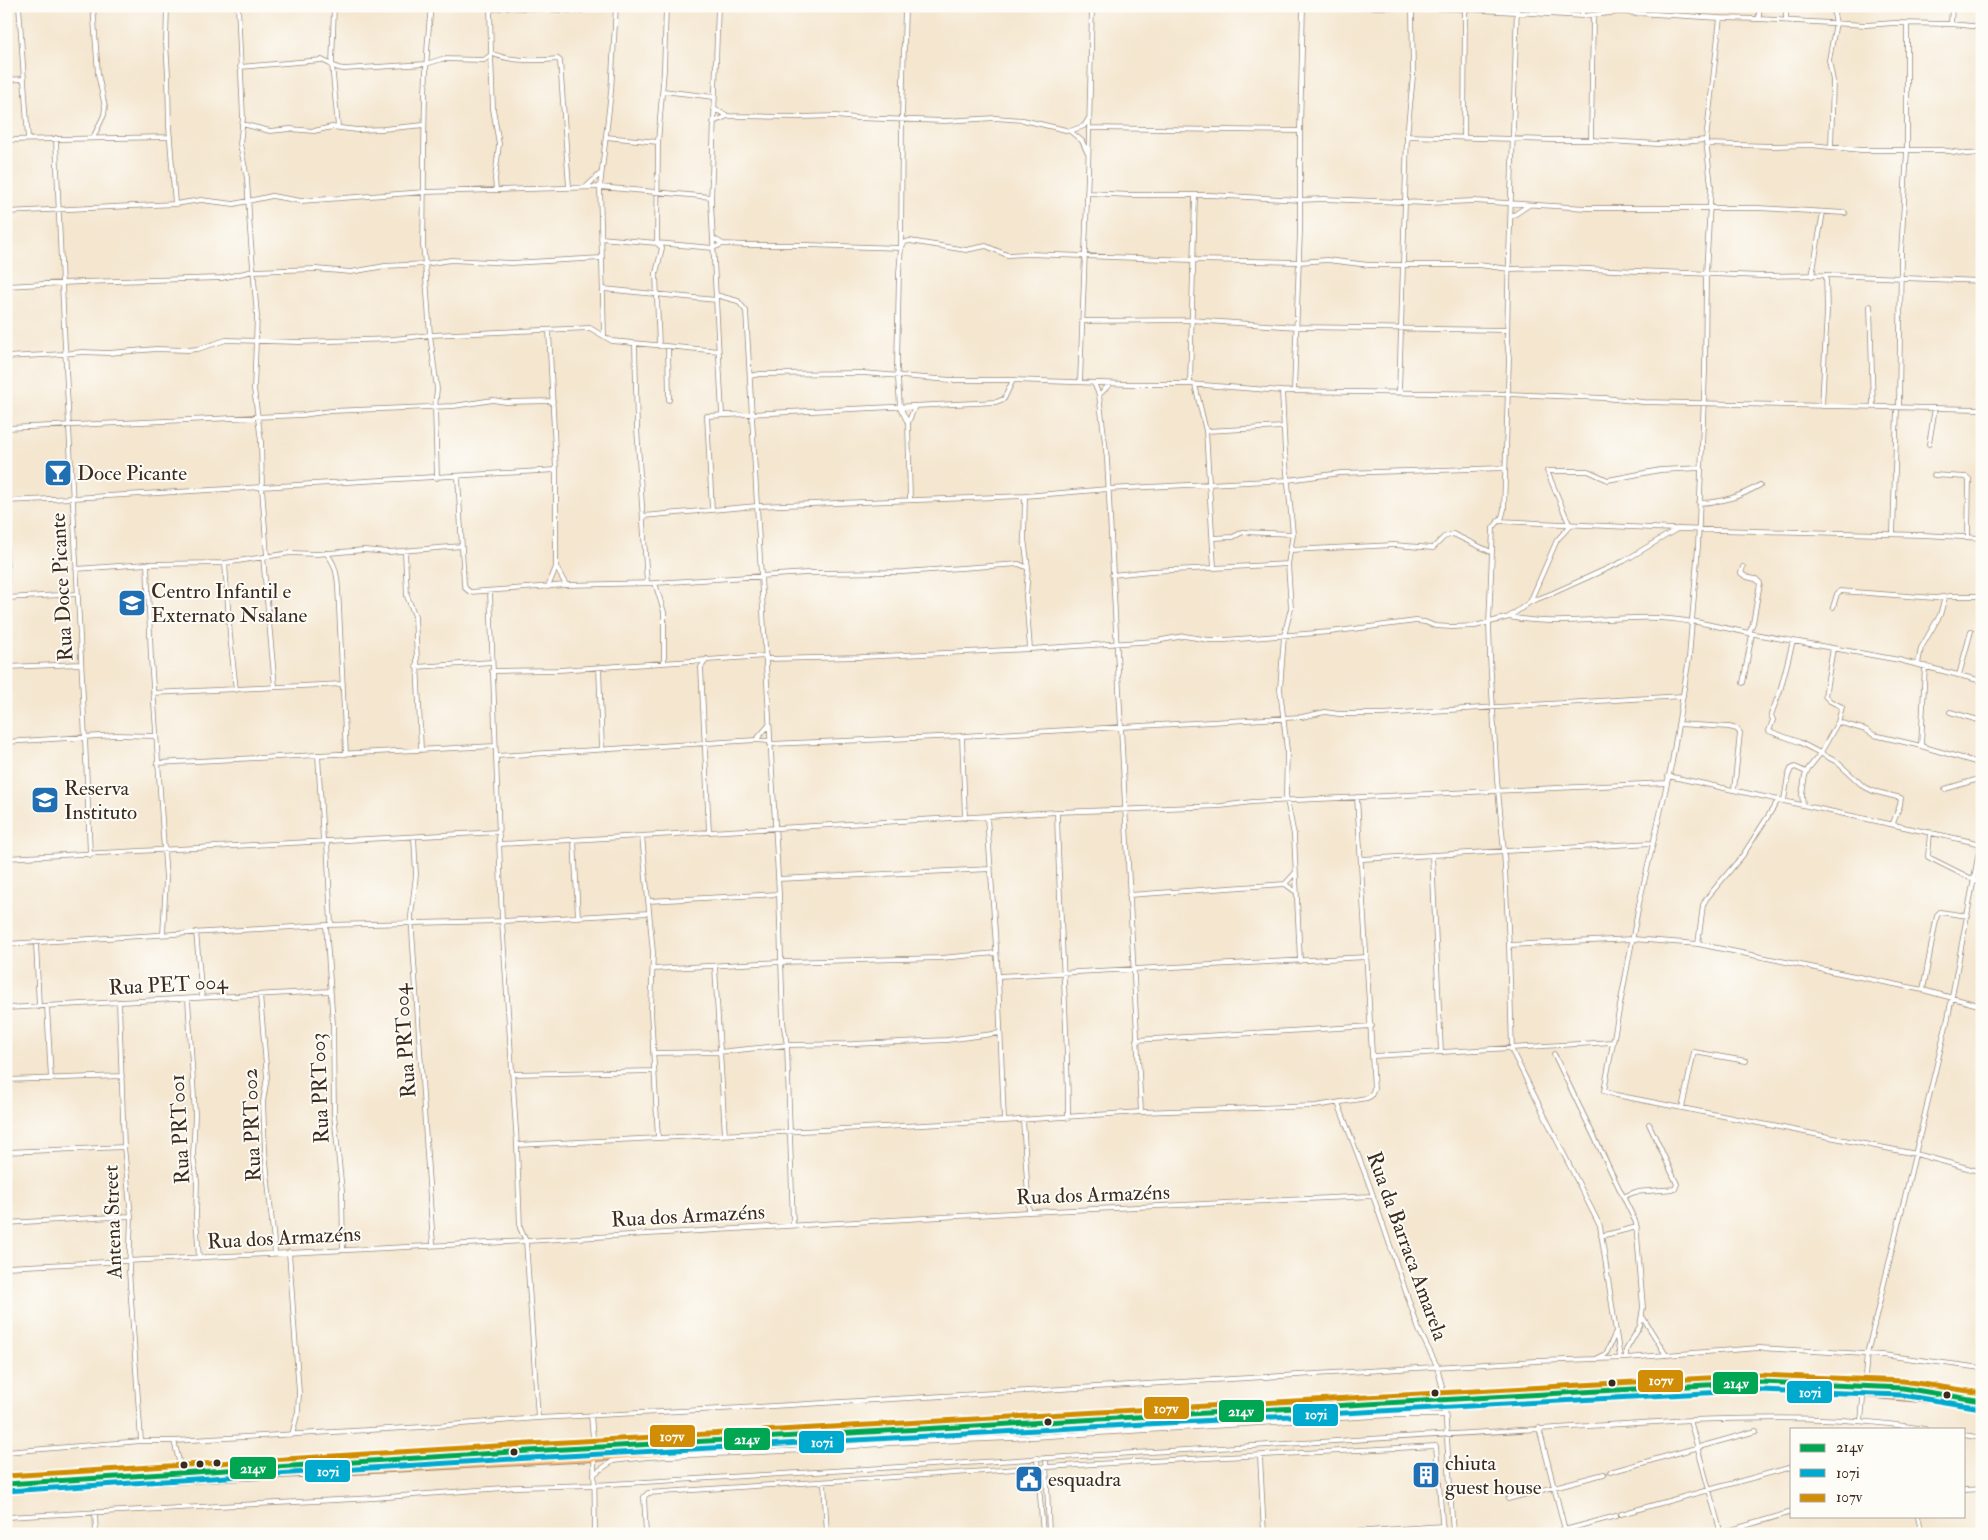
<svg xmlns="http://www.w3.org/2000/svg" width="1988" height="1540" font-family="'IM FELL Double Pica',serif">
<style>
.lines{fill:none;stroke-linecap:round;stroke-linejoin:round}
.minor-casing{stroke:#988876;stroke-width:5.5}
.trunk-casing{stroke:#988876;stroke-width:8}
.minor{stroke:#fff;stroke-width:4}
.trunk{stroke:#febc70;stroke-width:6}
.bus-1-casing{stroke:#fdfcf7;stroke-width:9}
.bus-2-casing{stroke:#fdfcf7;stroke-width:9}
.bus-3-casing{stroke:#fdfcf7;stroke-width:9}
.bus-1{stroke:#00a651;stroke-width:5}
.bus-2{stroke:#00a9ce;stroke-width:5}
.bus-3{stroke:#d18d06;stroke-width:5}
.bus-dot{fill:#3b2a1e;stroke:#fdfcf7;stroke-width:2}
.labels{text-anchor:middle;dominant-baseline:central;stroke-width:4;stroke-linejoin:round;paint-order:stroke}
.poi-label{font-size:21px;fill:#3b2a1e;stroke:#fdfcf7;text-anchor:start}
.street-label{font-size:21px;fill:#3b2a1e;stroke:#fdfcf7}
.line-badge{stroke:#fdfcf7;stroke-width:2}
.badge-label{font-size:14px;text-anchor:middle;font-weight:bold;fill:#fff}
</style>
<rect width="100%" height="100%" fill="#fdfcf7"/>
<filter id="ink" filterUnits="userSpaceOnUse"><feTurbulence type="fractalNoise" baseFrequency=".02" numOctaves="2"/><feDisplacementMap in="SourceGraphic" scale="10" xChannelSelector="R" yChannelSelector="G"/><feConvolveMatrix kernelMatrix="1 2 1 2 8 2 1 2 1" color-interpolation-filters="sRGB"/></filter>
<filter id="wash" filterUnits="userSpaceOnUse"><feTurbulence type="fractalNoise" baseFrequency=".0096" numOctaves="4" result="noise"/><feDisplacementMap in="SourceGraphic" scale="20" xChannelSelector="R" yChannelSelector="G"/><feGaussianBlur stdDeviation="1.12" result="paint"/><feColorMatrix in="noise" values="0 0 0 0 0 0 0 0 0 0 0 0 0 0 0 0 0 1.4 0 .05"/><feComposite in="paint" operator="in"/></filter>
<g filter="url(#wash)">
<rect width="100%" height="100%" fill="#f4e6cf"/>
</g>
<g filter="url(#ink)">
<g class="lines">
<defs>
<path id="minor" d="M 19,6 L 28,139
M 93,6 L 98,74 L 105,107 L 104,115 L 93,138
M 167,6 L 166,43 L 168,75 L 169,127 L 175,204
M 238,6 L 243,118 L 240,144 L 247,178 L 250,231 L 257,316 L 254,389 L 261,441 L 262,488 L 267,556
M 334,6 L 332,65 L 338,127
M 431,6 C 422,86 425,165 423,245 L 425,264 L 451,260 L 511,263 L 602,258
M 490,6 L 491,53 C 510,62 537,61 558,59 L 560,61 L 569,187
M 616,6 L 611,92 L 600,187 L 711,197
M 718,6 L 711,202 L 722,415
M 905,6 L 902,118 L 901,248 L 899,273 L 897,365 L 900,407 L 908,423 L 910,500
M 1337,6 L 1465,9 L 1582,16 L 1620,12 L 1720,18
M 1517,6 L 1508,288 L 1507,341 L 1509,358 L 1504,509 L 1502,517 L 1493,528 L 1489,623 L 1490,657 L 1497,780 L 1504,851 L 1509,945 L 1512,1051 L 1600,1226 L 1620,1358
M 1582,6 L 1582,16
M 1759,6 L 1759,19 L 1866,25 L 1894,23 L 1951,24 L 1982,27
M 490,10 L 504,7 L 580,11
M 1635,14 L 1635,6
M 1759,19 L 1720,18 L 1706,140 L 1711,186 L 1706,274 L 1705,371 L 1698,546 L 1689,658 L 1672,762 L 1639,904 L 1604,1091 L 1616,1095 L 1916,1154 L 1982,1172
M 1786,20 L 1786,6
M 1951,24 L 1952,6
M 491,55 L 493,109 L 499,144 L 495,179 L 496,190
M 240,67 L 322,60 L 338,68 L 344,69 L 426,64 L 442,59 L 484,60 L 491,55
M 6,80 L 22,79
M 663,91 L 714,97
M 714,109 L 728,116 L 801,117 L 836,116 L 856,118 L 945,121 L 995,118 L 1023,120 L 1070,131 L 1084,126 L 1089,118
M 713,122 L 728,116
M 242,124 L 270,131 L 290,129 L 314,131 L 332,127 L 357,130 L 383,129 L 424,125
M 1089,128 L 1300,131 L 1303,6
M 1070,131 L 1082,141 L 1088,154
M 1407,136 L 1413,76 L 1412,8
M 606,137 L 658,142 L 664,70 L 666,6
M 56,138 C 64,377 81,616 90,855
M 1464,138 L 1465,9
M 6,140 L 170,137
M 1591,140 L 1593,15
M 658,142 L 657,243 L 662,248 L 656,273 L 659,346
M 1706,144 L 1772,146 L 1811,145 L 1861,150 L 1942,150 L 1967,154 L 1982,153
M 1831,147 L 1833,81 L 1829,60 L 1836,23 L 1834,14 L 1838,6
M 587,186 L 600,174
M 1088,193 L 1131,195 L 1210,195 L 1300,200 L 1323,199 L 1428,203 L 1474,201 L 1586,208 L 1758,208 L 1845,213
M 6,212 L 175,204 L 201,200 L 234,204 L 272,196 L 301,201 L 425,192 L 600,187 L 604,336
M 1511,217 L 1529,205
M 601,238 L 713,248 L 723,244
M 713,238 L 723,244 L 746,245 L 807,245 L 901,248 L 905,242 L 910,241 L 966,250 L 986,246 L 1007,255 L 1029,254 L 1192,260 L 1299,262 L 1327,260 L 1369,265 L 1479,265 L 1509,269 L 1564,268 L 1762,276 L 1826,275 L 1982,281
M 1812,276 L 1823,212
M 6,286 L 82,282 L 222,278 L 253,271 L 316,269 L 351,272 L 385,266 L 425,264 L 430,335 L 437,389 L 435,407 L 437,478
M 604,289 L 716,300
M 716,295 L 738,301 L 746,311 L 779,894 L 783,1022 L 787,1045 L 793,1225
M 1870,306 L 1873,406
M 1081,321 L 1191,320 L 1297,327 L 1507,330
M 549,331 L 556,470 L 556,567 L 566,585
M 635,344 L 637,428 L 647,583
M 668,347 L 669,400
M 6,357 L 64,354 L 82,352 L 109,353 L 156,349 L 188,350 L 198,349 L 226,340 L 299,342 L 394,339 L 430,335 L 590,328 L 612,341 L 719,351
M 750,376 L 760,374 L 863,373 L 951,380 L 1013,380
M 1080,382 L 1088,173 L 1092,6
M 1094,383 L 1099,395 L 1107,459 L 1141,1112
M 1190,384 L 1195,195
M 1195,385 L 1206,431 L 1283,427
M 1282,391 L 1285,453 L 1293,534 L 1288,564 L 1291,608 L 1284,636 L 1280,689 L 1287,750 L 1286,795 L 1294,835 L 1300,961
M 1294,391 L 1300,231 L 1300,131
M 1399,393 L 1407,136 L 1553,140 L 1591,140 L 1658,144 L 1706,140
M 1099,395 L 1110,384
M 1822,406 L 1827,311 L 1826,275
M 1899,407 L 1901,253 L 1907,151 L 1907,24
M 908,423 L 915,406
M 6,428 L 302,415 L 331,411 L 454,406 L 493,400 L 506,402 L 553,401
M 1929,444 L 1935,408
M 1934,475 L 1966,477 L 1969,479 L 1968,537
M 458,477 L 464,584 L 465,588 L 470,592 L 566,585 L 655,583 L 807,573 L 903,572 L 1019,564 L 1028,568
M 1025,496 L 1024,539 L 1028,568 L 1026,597 L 1030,649
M 6,501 L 73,498 L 556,470
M 1699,503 C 1724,502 1739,497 1760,485
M 712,510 L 707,416 L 996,402 L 1004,399 L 1013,380 L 1130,384 L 1190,384 L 1282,391 L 1508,394 L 1605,398 L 1643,402 L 1982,409
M 643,516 L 757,506 L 1025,496 L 1108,489 L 1288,480 L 1341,473 L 1505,468
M 1498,521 L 1674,529
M 1893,534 L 1897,407
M 1213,538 L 1233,537 L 1243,532 L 1293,534
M 6,549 L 8,598
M 1290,550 L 1394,545 L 1433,548 L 1444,537 L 1453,534 L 1491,552
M 405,551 L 407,596 L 415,616 L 421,750
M 326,553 C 335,563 337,573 338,587 L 346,754
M 263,557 L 275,687
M 225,563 L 230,636 L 236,690
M 147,564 L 151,658 L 166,879 L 163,934
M 1743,567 L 1741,573 C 1746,578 1750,578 1756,579 L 1760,583 L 1753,623 L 1749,633
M 1214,568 L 1288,564
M 76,569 L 147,564 L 225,563 L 290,553 L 317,554 L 364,550 L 389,552 L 462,546
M 1112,575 L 1151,571 L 1214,568 L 1206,431
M 655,583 L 664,612 L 664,662
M 548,587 L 556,567
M 490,591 L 502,921 L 517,1145 L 520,1228 L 526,1241 L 538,1418
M 6,598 L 78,594
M 1530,602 L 1557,540 L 1570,526 L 1547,471 L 1588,471 L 1608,480 L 1660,470 L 1701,468
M 1833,607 L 1837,594 L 1840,591 L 1935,598 L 1951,596 L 1982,596
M 1509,617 C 1569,629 1631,610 1692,622
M 1692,621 L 1749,633 L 1899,660 L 1982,681
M 1793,641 L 1780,691 L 1771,715 L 1773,720 L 1769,731 L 1799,742 L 1837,762 L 1863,786 L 1873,791 L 1901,798 L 1900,805 L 1893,823
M 1833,648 L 1825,696 L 1830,701 L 1842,707 L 1838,722 L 1866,730 L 1874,735 L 1921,746 L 1982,764
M 707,659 L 701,667 L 709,832
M 766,659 L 861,657 L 1030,649 L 1156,641 L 1184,636 L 1209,640 L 1225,640 L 1330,632 L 1416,621 L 1425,622 L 1435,626 L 1452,627 L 1475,626 L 1509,617 L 1530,602 L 1553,593 L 1624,561 L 1677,529 L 1923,535 L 1982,538
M 1918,664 L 1921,648 L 1940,615 L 1945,597
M 6,667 L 81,664
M 416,667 L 492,662
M 599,667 L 602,749
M 492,671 L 559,670 L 766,656
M 1959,675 L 1971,631
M 1743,683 L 1752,634
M 153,693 L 343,684
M 1950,712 L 1982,721
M 1678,724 L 1729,727 L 1737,729 L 1740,733 L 1734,790
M 962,736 L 965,818
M 756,740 L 769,725
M 6,742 L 115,735 L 156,736
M 770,744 L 962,736 L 1302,717 L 1325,712 L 1339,714 L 1382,714 L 1683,696
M 1921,746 L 1925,666
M 318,755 L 323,841
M 496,756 L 756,740 L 770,741
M 157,763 L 495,746
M 1668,776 L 1982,844
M 1945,789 L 1982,778
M 1784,800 L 1788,776 L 1791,769 L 1795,767 L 1806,772
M 1803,805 L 1802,794 L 1805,776 L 1808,769 L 1820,754 L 1838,722
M 1057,812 C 1059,914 1068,1016 1068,1118
M 987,817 L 998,976 L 1004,1121
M 1930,832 L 1928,857 L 1982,884
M 642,836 L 653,953 L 651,1011 L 658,1138
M 414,837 L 416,875 L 411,916 L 433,1244
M 574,840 L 578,917
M 327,841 L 331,925
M 500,844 L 1057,812 L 1221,806 L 1252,802 L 1666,783
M 1432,855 L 1441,1052
M 6,858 L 499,832
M 1362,859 L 1652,843
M 778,879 L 991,869
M 1285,884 L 1295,873
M 1129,895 L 1285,884 L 1296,892
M 648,901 L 779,894
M 326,925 L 333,1024 L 334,1114 L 342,1191 L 343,1249
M 196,932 L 202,998
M 36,943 L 39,1007
M 6,944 L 326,925 L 502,921 L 649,913
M 1698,944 L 1923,990 L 1982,1006
M 1509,945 L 1633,939 L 1698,944 L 1703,905 L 1706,899 L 1743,855 L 1779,799
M 715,967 L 725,1135
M 653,969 L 781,962 L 941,958 L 996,953
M 998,976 L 1367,957
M 1923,990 L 1937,915 L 1940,912 L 1968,916
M 260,995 L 267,1077 L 263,1102 L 265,1151 L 275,1253
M 188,999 L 195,1115 L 193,1156 L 197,1181 L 196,1217 L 199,1258
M 119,1002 L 124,1147 L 131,1216 L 129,1271 L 141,1441
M 47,1006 L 51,1079
M 6,1008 L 330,991
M 1136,1040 L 1372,1026
M 653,1053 L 719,1052 L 787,1045 L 853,1044 L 947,1040 L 1000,1033
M 1554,1054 L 1636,1223 L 1643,1307 L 1640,1326 L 1626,1350 L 1626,1358
M 1373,1056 L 1613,1042
M 512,1074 L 654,1071
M 6,1080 L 122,1076
M 1338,1103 L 1369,1184 L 1419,1330 L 1437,1366 L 1445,1399
M 1682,1108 L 1694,1052 L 1746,1061
M 1023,1120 L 1029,1212
M 517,1145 L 1004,1121 L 1141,1112 L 1315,1106 L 1367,1098 L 1371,1096 L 1374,1089 L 1357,797
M 6,1152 L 124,1147
M 1625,1196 L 1635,1192 L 1675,1189 L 1677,1184 L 1649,1124
M 6,1223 L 131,1216
M 1601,1236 L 1637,1227
M 289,1252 L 299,1393 L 298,1411 L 292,1435
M 6,1267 L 526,1241 L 1029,1212 L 1372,1196
M 1642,1316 L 1666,1355
M 1596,1359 L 1606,1354 L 1615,1334
M 1445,1406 L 1453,1534
M 591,1416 L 594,1448 L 595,1534
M 1690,1420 L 1721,1534
M 1861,1421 L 1867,1354 L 1948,1018 L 1982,835
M 1539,1428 L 1566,1534
M 1964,1435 L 1982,1438
M 174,1441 L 182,1473
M 6,1452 L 141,1441 L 174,1441 L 423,1427 L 538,1418 L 741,1408 L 1537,1361 L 1626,1358 L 1759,1348 L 1883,1355 L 1982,1368
M 1260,1456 L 1264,1534
M 1037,1458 L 1043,1534
M 1046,1458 L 1049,1534
M 1610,1472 L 1756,1431
M 594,1474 L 613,1461 L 648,1457 L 806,1450 L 891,1443 L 1033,1437 L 1391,1415 L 1445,1415
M 824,1482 L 827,1534
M 1964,1490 L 1982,1489
M 1508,1499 L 1604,1474
M 95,1512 L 96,1534
M 1621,1514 L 1792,1467
M 1918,1516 L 1922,1534
M 6,1517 L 375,1498 L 516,1487 L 594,1485 L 1690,1420 C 1768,1417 1847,1416 1925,1429
M 1721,1533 L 1792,1512
M 646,1534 L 644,1497 L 648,1493 L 1095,1464 L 1436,1446 L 1443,1534
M 1322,1534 L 1443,1526
M 1550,1534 L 1616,1516"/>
<path id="trunk" d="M 6,1484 L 529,1451 L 1760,1382 L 1804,1383 L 1903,1388 L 1982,1401
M 6,1490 L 594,1458 L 744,1446 L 1050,1428 L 1760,1390 L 1864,1394 L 1944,1401 L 1982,1408"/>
</defs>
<use href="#minor" class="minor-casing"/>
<use href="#trunk" class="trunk-casing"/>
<use href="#minor" class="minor"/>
<use href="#trunk" class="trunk"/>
<defs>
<path id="bus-1" d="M 6,1484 L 529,1451 L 1760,1382 L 1903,1388 L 1982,1401"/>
<path id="bus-2" d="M 6,1491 L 529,1458 L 1760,1390 L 1902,1395 L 1981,1408"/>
<path id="bus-3" d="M 6,1476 L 529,1444 L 1760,1375 L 1903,1381 L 1982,1393"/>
</defs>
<use href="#bus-1" class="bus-1-casing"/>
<use href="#bus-2" class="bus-2-casing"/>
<use href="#bus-3" class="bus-3-casing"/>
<use href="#bus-1" class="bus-1"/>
<use href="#bus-2" class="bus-2"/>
<use href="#bus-3" class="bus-3"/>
</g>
</g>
<defs>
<symbol id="bar-square" viewBox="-11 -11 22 22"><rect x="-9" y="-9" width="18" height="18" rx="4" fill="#1f6fb2" stroke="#fdfcf7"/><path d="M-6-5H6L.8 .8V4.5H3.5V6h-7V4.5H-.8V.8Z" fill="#fff"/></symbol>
<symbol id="school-square" viewBox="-11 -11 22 22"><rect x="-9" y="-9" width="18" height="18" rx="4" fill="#1f6fb2" stroke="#fdfcf7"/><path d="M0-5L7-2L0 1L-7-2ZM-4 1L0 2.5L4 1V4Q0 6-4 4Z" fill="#fff"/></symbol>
<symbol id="building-square" viewBox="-11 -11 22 22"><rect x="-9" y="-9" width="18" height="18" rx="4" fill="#1f6fb2" stroke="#fdfcf7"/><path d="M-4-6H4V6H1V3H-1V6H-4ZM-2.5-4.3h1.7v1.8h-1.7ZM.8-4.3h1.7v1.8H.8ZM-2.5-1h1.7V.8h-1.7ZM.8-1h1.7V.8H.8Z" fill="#fff"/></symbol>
<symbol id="civic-square" viewBox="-11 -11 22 22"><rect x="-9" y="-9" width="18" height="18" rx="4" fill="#1f6fb2" stroke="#fdfcf7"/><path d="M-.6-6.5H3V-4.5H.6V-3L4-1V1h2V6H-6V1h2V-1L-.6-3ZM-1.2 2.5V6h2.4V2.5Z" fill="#fff"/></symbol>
</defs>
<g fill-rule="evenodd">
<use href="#bar-square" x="42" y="457" width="32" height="32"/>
<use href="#school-square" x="116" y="587" width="32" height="32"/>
<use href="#school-square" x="29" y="784" width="32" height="32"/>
<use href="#building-square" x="1410" y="1459" width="32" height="32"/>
<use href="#civic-square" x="1013" y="1463" width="32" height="32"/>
</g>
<g class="bus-dot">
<circle cx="1612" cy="1383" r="4.5"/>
<circle cx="1435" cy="1393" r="4.5"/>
<circle cx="1947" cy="1395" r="4.5"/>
<circle cx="1048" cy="1422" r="4.5"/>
<circle cx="514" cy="1452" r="4.5"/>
<circle cx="217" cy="1463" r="4.5"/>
<circle cx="200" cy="1464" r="4.5"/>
<circle cx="184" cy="1465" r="4.5"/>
</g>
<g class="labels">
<g class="poi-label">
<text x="77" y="473">Doce Picante</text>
<text x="151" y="591">Centro Infantil e<tspan x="151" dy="24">Externato Nsalane</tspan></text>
<text x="64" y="788">Reserva<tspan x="64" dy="24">Instituto</tspan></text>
<text x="1445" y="1463">chiuta<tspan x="1445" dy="24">guest house</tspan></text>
<text x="1048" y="1479">esquadra</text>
</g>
<g class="street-label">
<text transform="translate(62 587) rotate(-93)">Rua Doce Picante</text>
<text transform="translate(168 985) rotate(-3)">Rua PET 004</text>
<text transform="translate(405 1041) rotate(-94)">Rua PRT004</text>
<text transform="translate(320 1088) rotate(-92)">Rua PRT003</text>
<text transform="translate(252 1125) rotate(-92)">Rua PRT002</text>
<text transform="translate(180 1129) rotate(-93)">Rua PRT001</text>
<text transform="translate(1093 1195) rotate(-2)">Rua dos Armazéns</text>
<text transform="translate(688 1216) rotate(-3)">Rua dos Armazéns</text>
<text transform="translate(113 1222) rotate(-92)">Antena Street</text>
<text transform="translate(284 1238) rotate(-3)">Rua dos Armazéns</text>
<text transform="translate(1407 1246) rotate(70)">Rua da Barraca Amarela</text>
</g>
</g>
<g class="line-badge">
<rect x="1637" y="1369" width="47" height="24" rx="5" fill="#d18d06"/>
<rect x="1712" y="1371" width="47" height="24" rx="5" fill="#00a651"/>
<rect x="1786" y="1380" width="47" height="24" rx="5" fill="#00a9ce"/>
<rect x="1143" y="1396" width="47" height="24" rx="5" fill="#d18d06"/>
<rect x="1218" y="1399" width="47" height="24" rx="5" fill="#00a651"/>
<rect x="1292" y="1403" width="47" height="24" rx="5" fill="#00a9ce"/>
<rect x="649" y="1424" width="47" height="24" rx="5" fill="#d18d06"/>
<rect x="723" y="1427" width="48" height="24" rx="5" fill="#00a651"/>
<rect x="798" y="1430" width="47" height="24" rx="5" fill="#00a9ce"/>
<rect x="229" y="1456" width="48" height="24" rx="5" fill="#00a651"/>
<rect x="304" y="1459" width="47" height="24" rx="5" fill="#00a9ce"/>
</g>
<g class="badge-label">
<text x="1661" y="1385">107v</text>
<text x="1736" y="1388">214v</text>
<text x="1810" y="1397">107i</text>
<text x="1166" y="1413">107v</text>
<text x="1241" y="1416">214v</text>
<text x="1316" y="1419">107i</text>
<text x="672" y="1441">107v</text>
<text x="747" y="1444">214v</text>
<text x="822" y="1447">107i</text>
<text x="253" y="1473">214v</text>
<text x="328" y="1476">107i</text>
</g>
<rect width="1988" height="1540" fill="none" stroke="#fdfcf7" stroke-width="25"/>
<rect x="1790" y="1428" width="175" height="90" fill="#fdfcf7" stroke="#afa8a0"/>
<rect x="1800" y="1444" width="25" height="8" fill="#00a651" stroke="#afa8a0"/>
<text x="1836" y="1452" font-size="15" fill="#3b2a1e">214v</text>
<rect x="1800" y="1469" width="25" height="8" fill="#00a9ce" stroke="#afa8a0"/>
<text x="1836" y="1478" font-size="15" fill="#3b2a1e">107i</text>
<rect x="1800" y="1494" width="25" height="8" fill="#d18d06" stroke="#afa8a0"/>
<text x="1836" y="1502" font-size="15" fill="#3b2a1e">107v</text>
</svg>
